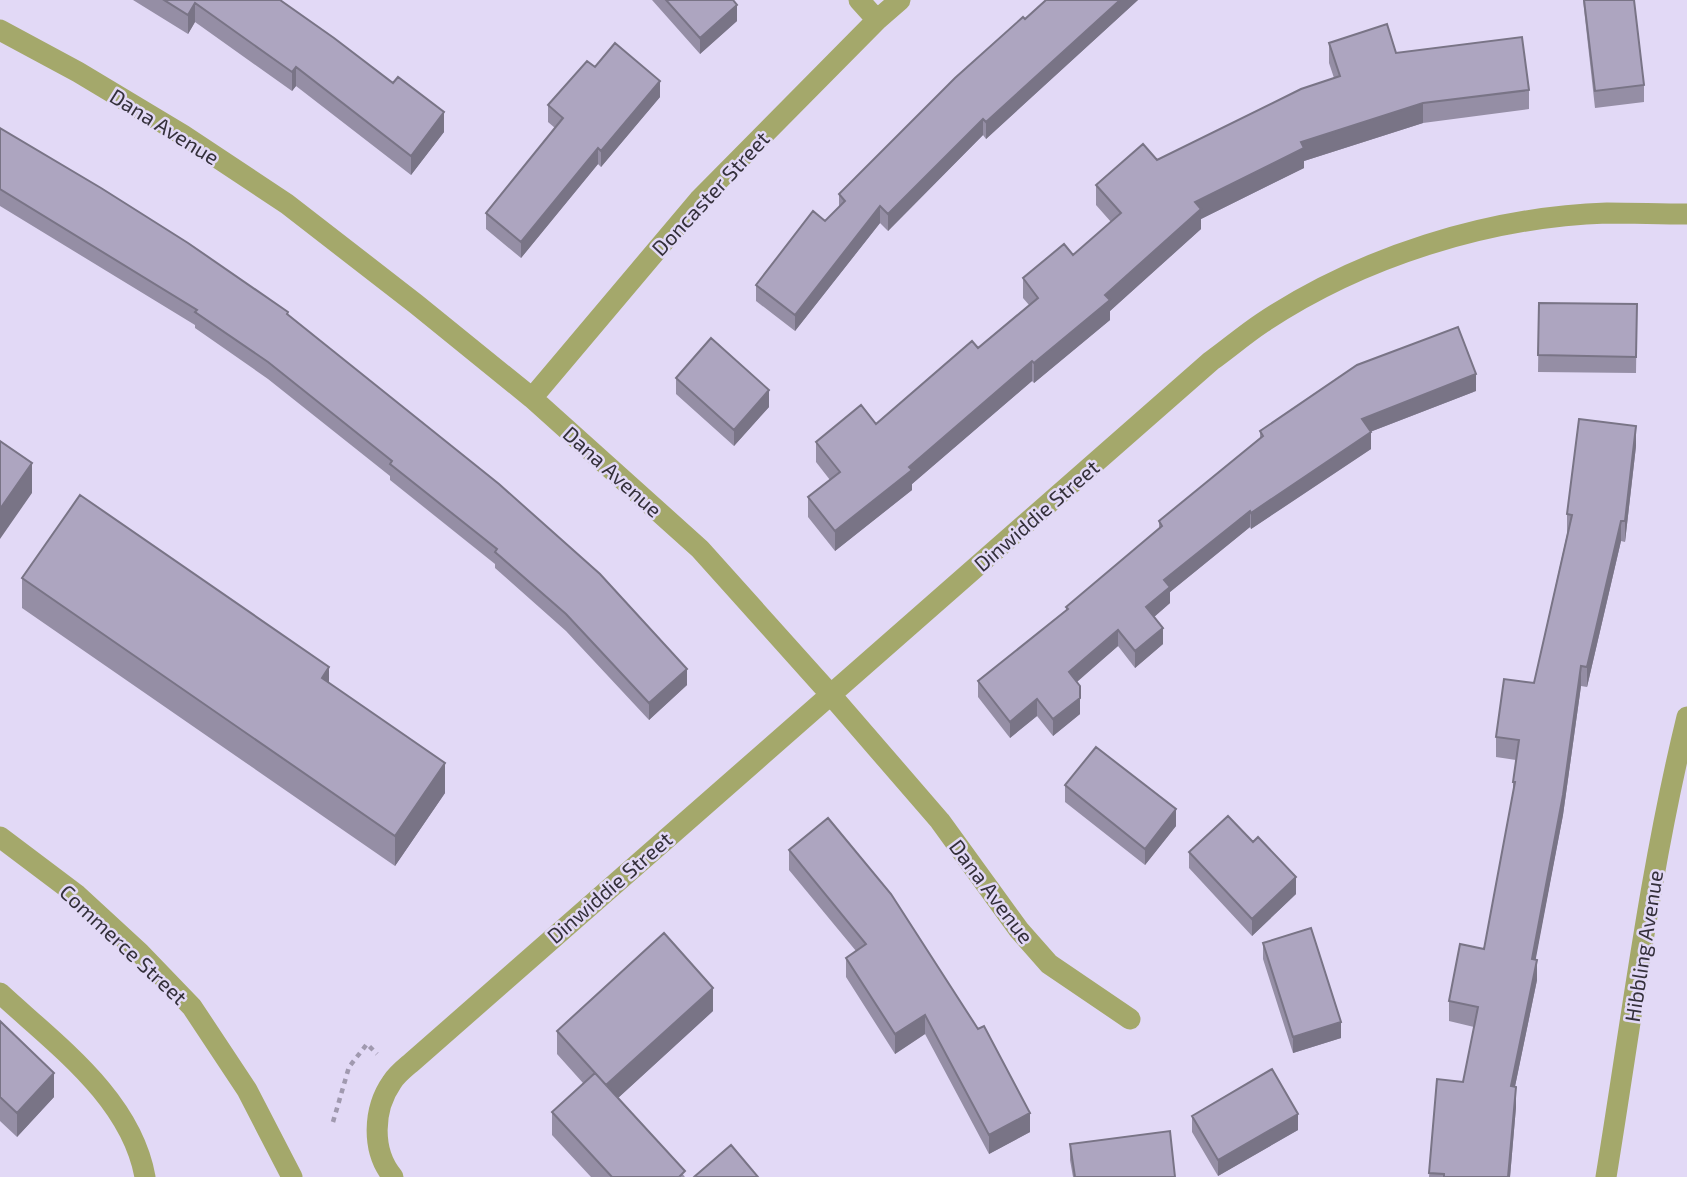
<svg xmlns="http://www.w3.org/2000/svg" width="1687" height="1177" font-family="'Exo 2',sans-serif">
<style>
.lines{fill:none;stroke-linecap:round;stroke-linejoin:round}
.path{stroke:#a099af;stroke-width:4.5;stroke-dasharray:5 5;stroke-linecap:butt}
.minor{stroke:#a4a86b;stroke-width:21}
.wall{fill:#958ea5}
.shaded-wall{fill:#797486}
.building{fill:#ada5c0;stroke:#797486;stroke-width:2}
.labels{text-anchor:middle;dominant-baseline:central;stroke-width:5;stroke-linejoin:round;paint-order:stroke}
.street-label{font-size:21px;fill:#34303b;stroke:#e2d9f6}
</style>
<rect width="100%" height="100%" fill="#e2d9f6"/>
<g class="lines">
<path class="path" d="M 333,1122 L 349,1067 L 367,1044 L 377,1054"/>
<path class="minor" d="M 859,0 L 877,20
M 0,30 L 78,72 L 183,135 L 287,204 L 416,304 L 532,398 L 700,549 L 831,695 L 940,821 L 1019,930 L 1049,964 L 1130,1019
M 532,398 L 699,200 L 877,20 L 900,0
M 0,837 L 77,895 L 140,953 L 192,1007 L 247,1090 L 292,1177
M 0,993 C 55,1044 131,1098 145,1177
M 393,1177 C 371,1151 373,1109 392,1082 C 397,1074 405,1068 412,1062 L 1211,361 C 1228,349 1244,335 1262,323 C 1361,257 1488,217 1607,213 C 1634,213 1660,214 1687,214
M 1606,1177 C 1631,1024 1650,868 1687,717"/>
</g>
<path class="wall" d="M 133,0 L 280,0 L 444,132 L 411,175 L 296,86 L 292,91 L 195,22 L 188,34 Z
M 652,0 L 733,0 L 737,21 L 700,54 Z
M 1046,0 L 1138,0 L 986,139 L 983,135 L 888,231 L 880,223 L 795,331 L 756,301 L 756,285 L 825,221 L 839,207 L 839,194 Z
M 1583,0 L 1584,0 L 1644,85 L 1644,102 L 1595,108 Z
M 1329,43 L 1396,53 L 1529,90 L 1529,109 L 1423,123 L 1304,161 L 1304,168 L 1201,219 L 1201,229 L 1110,311 L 1110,320 L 1034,383 L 1032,381 L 912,484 L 912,490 L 835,551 L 808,517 L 808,497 L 830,480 L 816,462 L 816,442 L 876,424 L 978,348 L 1029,305 L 1023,298 L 1023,278 L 1073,255 L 1111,222 L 1096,205 L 1096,185 L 1157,160 L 1334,78 L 1329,63 Z
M 595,67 L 660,97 L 601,167 L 598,164 L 521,258 L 486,229 L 486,213 L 555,128 L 548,122 L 548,105 Z
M 0,128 L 288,316 L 687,685 L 649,720 L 566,631 L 495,568 L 495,564 L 390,480 L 390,476 L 268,379 L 195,328 L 195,325 L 0,206 Z
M 1539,303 L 1637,304 L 1636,373 L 1538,372 Z
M 676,378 L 769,407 L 734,446 L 676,394 Z
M 1476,391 L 1370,432 L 1371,449 L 1251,529 L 1250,527 L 1170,592 L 1170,603 L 1154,617 L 1163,644 L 1135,668 L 1118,646 L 1076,682 L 1080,714 L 1053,736 L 1037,716 L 1010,738 L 978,697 L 978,681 L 1066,610 L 1066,607 L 1159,529 L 1159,521 L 1260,438 L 1260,431 Z
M 1636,446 L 1625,542 L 1621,541 L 1587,687 L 1581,686 L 1563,815 L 1535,960 L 1537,980 L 1515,1086 L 1516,1107 L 1510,1177 L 1429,1177 L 1437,1079 L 1463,1082 L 1474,1027 L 1449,1021 L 1449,1001 L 1484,949 L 1513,793 L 1513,782 L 1516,760 L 1496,757 L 1496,737 L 1534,683 L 1567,534 L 1567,514 Z
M 22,578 L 329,683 L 445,793 L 395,866 L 22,608 Z
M 1065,785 L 1176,826 L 1145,865 L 1065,802 Z
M 789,850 L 1030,1132 L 989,1154 L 925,1034 L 895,1054 L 846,977 L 846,958 L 856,951 L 789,870 Z
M 1189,852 L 1296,894 L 1252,936 L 1189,868 Z
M 1263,943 L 1341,1038 L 1293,1053 L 1263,959 Z
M 713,1011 L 618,1098 L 685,1177 L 591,1177 L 552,1135 L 552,1112 L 583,1083 L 557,1054 L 557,1031 Z
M 0,1021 L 54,1097 L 17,1137 L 0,1121 Z
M 1192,1116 L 1298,1130 L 1218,1176 L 1192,1132 Z
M 1070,1144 L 1175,1177 L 1073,1177 L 1070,1160 Z"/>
<path class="shaded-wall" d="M 1120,0 L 1138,0 L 986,139 L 986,122 Z
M 195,3 L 195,22 L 188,34 L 188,15 Z
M 737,5 L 737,21 L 700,54 L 700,38 Z
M 296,67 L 296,86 L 292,91 L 292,72 Z
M 660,81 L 660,97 L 601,167 L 601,151 Z
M 1423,103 L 1423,123 L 1304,161 L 1304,168 L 1201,219 L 1201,229 L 1110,311 L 1110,320 L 1034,383 L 1034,363 L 1105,295 L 1195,202 L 1301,142 Z
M 444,112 L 444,132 L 411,175 L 411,156 Z
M 983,119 L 983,135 L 888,231 L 888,214 Z
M 598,148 L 598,164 L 521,258 L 521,242 Z
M 880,206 L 880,223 L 795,331 L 795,315 Z
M 1032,361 L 1032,381 L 912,484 L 912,490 L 835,551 L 835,531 Z
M 1476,374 L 1476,391 L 1362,435 L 1362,419 Z
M 769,390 L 769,407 L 734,446 L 734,430 Z
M 1636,426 L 1636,446 L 1625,542 L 1625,521 Z
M 1371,432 L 1371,449 L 1251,529 L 1251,513 Z
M 32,463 L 32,493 L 0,539 L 0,509 Z
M 1250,511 L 1250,527 L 1170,592 L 1170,603 L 1146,624 L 1146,607 L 1164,580 Z
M 1621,521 L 1621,541 L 1587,687 L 1587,667 Z
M 1163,628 L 1163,644 L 1135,668 L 1135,651 Z
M 1118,630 L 1118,646 L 1069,689 L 1069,672 Z
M 1581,666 L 1581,686 L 1563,815 L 1532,979 L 1532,959 Z
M 329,667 L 329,698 L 322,678 Z
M 687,669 L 687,685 L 649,720 L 649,703 Z
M 1080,698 L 1080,714 L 1053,736 L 1053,719 Z
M 1037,699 L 1037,716 L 1010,738 L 1010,722 Z
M 445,763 L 445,793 L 395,866 L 395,836 Z
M 1176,809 L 1176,826 L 1145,865 L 1145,849 Z
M 1296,877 L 1296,894 L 1252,936 L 1252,919 Z
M 1537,960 L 1537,980 L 1511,1106 L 1511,1086 Z
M 713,988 L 713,1011 L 606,1109 L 606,1085 Z
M 925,1015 L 925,1034 L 895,1054 L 895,1034 Z
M 1341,1022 L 1341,1038 L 1293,1053 L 1293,1037 Z
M 54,1073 L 54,1097 L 17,1137 L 17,1113 Z
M 1516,1087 L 1516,1107 L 1510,1177 L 1508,1177 Z
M 1030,1113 L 1030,1132 L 989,1154 L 989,1135 Z
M 1298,1114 L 1298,1130 L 1218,1176 L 1218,1160 Z"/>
<path class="building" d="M 164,0 L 280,0 L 334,38 L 393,83 L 398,77 L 444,112 L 411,156 L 296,67 L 292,72 L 195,3 L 188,15 Z
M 666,0 L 733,0 L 737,5 L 700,38 Z
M 1046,0 L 1120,0 L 986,122 L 983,119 L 888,214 L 880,206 L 795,315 L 756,285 L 813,211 L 825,221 L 845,201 L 839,194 L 955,78 L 1023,17 L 1025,19 Z
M 1584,0 L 1634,0 L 1644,85 L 1595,91 Z
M 1387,24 L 1396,53 L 1522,37 L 1529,90 L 1423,103 L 1301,142 L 1304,148 L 1195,202 L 1201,209 L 1105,295 L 1110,300 L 1034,363 L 1032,361 L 909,467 L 912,470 L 835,531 L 808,497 L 840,472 L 816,442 L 861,405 L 876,424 L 972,341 L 978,348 L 1038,298 L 1023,278 L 1064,244 L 1073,255 L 1121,213 L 1096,185 L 1143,144 L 1157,160 L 1301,89 L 1340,76 L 1329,43 Z
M 615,43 L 660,81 L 601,151 L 598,148 L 521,242 L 486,213 L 563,118 L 548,105 L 587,61 L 595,67 Z
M 0,128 L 101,188 L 188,243 L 288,312 L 287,314 L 499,484 L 600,574 L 687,669 L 649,703 L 566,614 L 495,552 L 497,549 L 390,464 L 392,461 L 268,362 L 195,312 L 197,310 L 0,189 Z
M 1539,303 L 1637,304 L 1636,357 L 1538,355 Z
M 1458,327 L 1476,374 L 1362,419 L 1371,432 L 1251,513 L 1250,511 L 1164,580 L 1170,587 L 1146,607 L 1163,628 L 1135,651 L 1118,630 L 1069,672 L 1080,686 L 1080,698 L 1053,719 L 1037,699 L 1010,722 L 978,681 L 1068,609 L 1066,607 L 1162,526 L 1159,521 L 1263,436 L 1260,431 L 1357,365 Z
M 711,338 L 769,390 L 734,430 L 676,378 Z
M 1579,419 L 1636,426 L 1625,521 L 1621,521 L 1587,667 L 1581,666 L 1563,795 L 1532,959 L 1537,960 L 1511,1086 L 1516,1087 L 1508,1177 L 1444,1177 L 1444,1174 L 1429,1173 L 1437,1079 L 1463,1082 L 1478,1007 L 1449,1001 L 1460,944 L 1484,949 L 1515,782 L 1513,782 L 1519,740 L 1496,737 L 1504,679 L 1534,683 L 1572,515 L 1567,514 Z
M 0,441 L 32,463 L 0,509 Z
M 80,495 L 329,667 L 322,678 L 445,763 L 395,836 L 22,578 Z
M 1096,747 L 1176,809 L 1145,849 L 1065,785 Z
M 1228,816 L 1253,842 L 1258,837 L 1296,877 L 1252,919 L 1189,852 Z
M 828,818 L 891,894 L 978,1029 L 984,1026 L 1030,1113 L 989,1135 L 925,1015 L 895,1034 L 846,958 L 866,944 L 789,850 Z
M 1311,928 L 1341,1022 L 1293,1037 L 1263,943 Z
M 664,933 L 713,988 L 606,1085 L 557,1031 Z
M 0,1021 L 54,1073 L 17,1113 L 0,1097 Z
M 1272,1069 L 1298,1114 L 1218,1160 L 1192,1116 Z
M 595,1073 L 685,1171 L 679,1177 L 612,1177 L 552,1112 Z
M 1170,1131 L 1175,1177 L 1075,1177 L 1070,1144 Z
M 731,1145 L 758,1177 L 694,1177 Z"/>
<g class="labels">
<g class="street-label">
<text transform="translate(165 126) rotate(32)">Dana Avenue</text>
<text transform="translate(710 193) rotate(-47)">Doncaster Street</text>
<text transform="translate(613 471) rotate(42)">Dana Avenue</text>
<text transform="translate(1036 515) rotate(-41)">Dinwiddie Street</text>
<text transform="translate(609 887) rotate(-41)">Dinwiddie Street</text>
<text transform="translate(992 891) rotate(53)">Dana Avenue</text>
<text transform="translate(124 944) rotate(43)">Commerce Street</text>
<text transform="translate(1643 946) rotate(-81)">Hibbling Avenue</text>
</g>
</g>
</svg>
